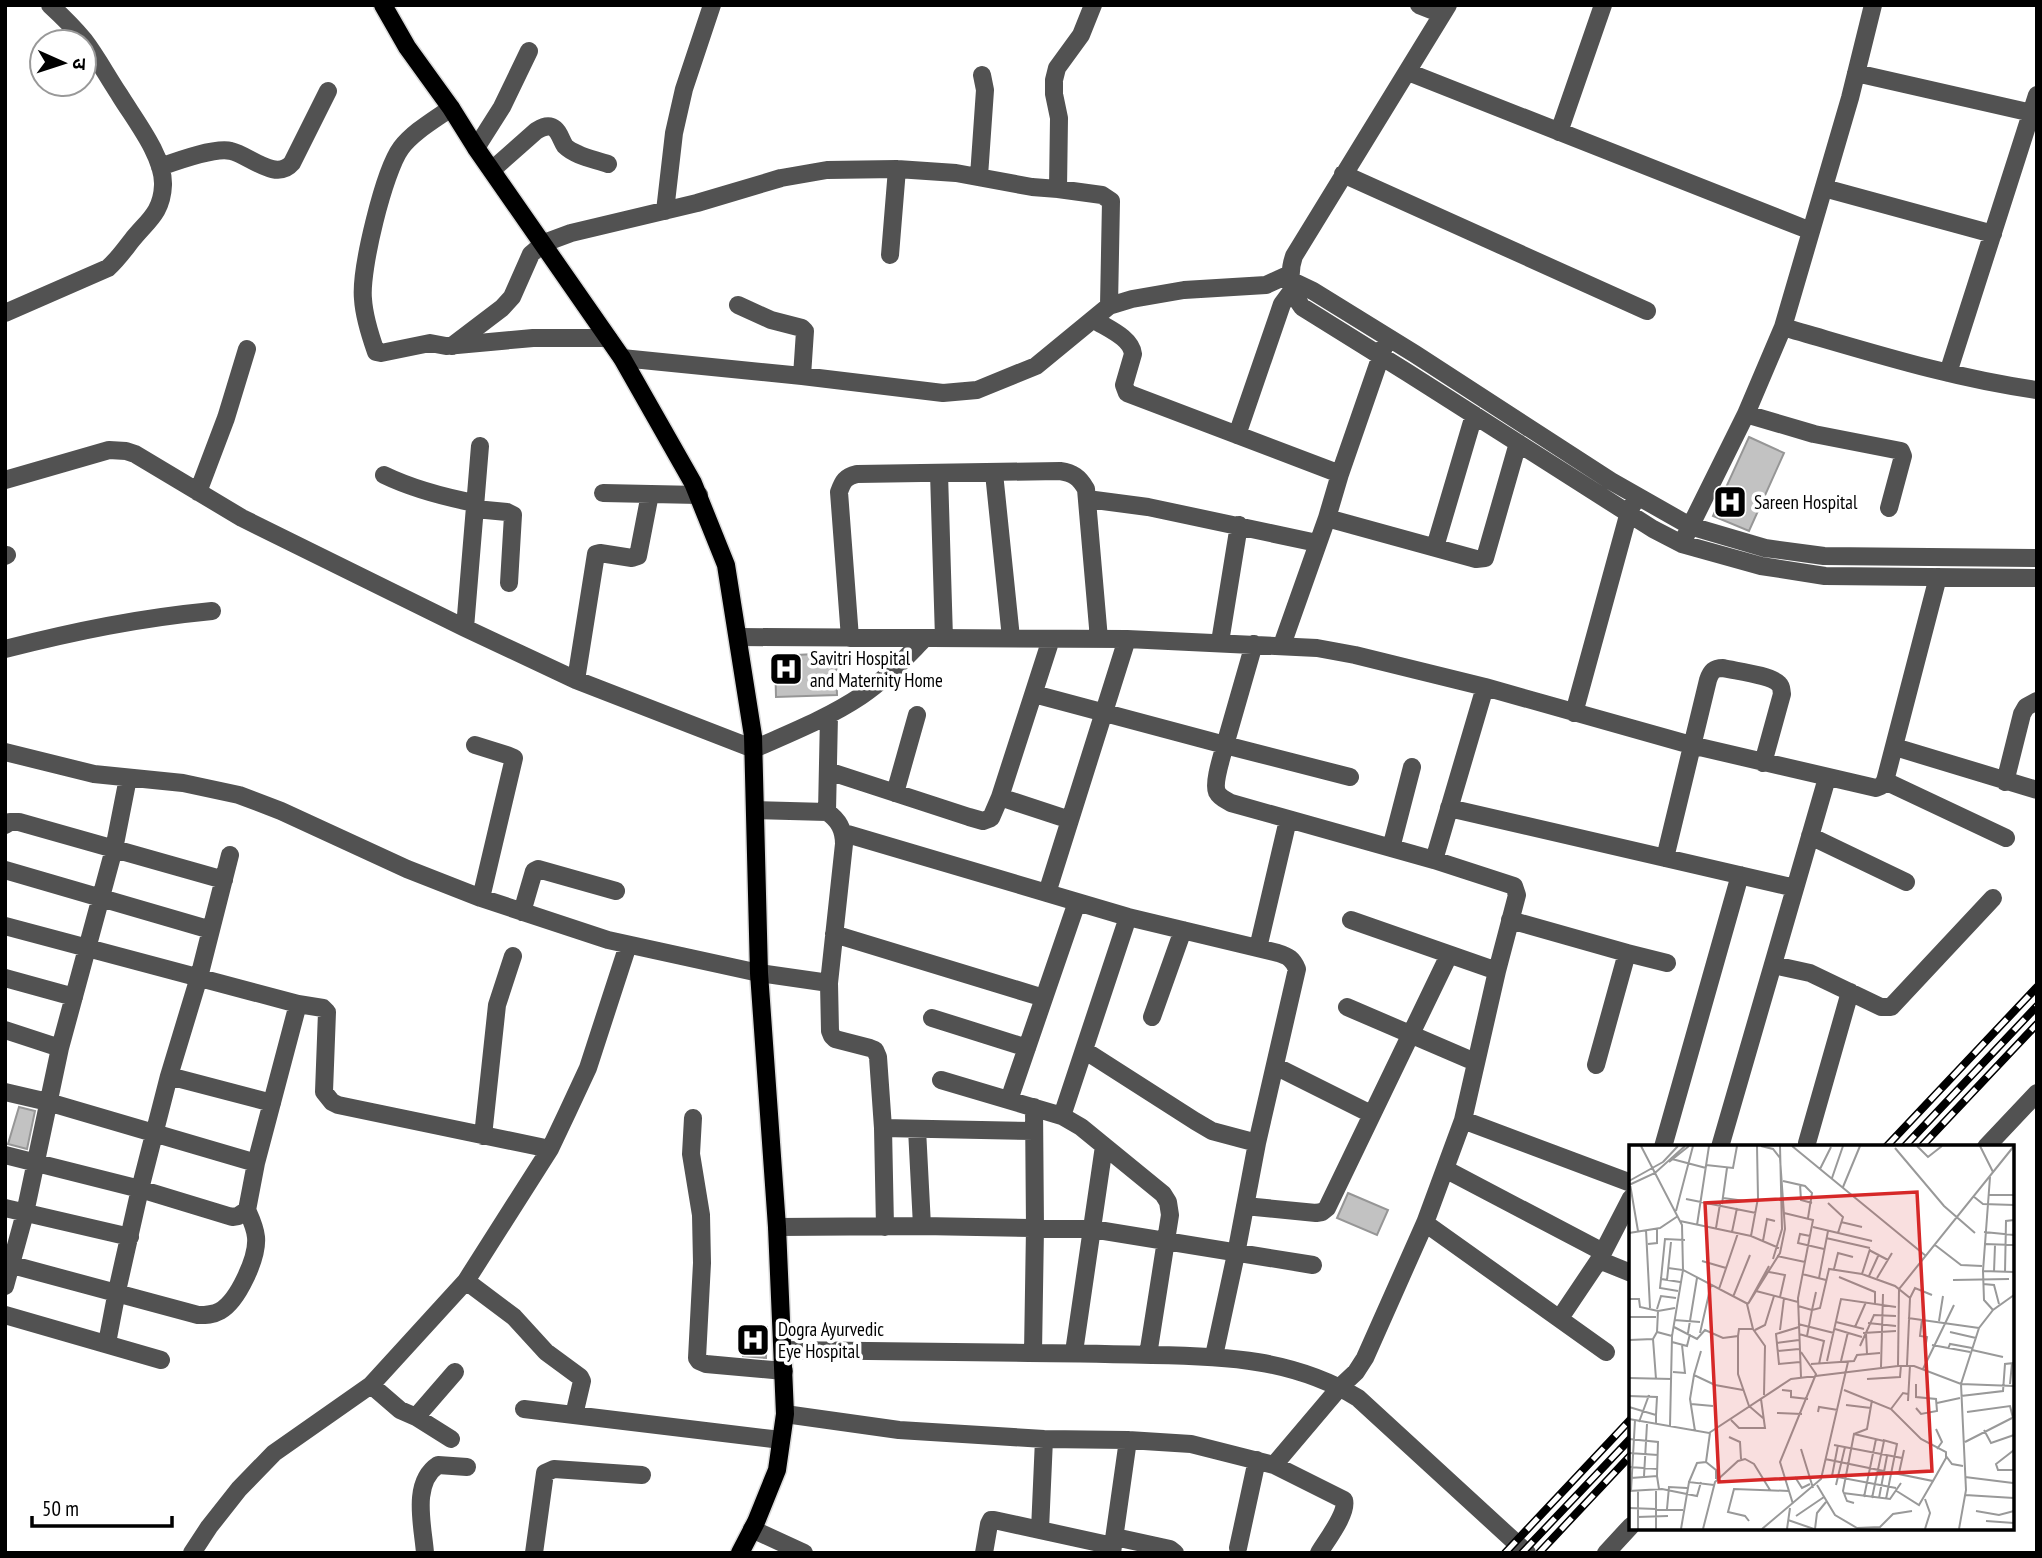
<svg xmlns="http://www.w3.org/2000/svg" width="2042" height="1558" font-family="'PT Sans Narrow','Noto Sans Devanagari',sans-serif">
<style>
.building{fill:#c2c2c2;stroke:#969696;stroke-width:2}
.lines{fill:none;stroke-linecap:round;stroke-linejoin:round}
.major-casing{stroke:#dbdbdb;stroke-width:21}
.minor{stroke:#525252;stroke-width:18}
.major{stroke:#000;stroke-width:18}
.rail-casing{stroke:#000;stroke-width:8}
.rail{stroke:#fff;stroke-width:5;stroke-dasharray:16;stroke-linecap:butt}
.labels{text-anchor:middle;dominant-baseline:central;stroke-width:7;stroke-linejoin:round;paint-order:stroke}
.poi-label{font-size:19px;fill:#000;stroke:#fff;text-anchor:start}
.inset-road{fill:none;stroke:#999;stroke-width:2}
.view{fill:#d62828;fill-opacity:0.15;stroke:#d62828;stroke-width:3.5}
.inset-edge{fill:none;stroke:#000;stroke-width:3.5}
</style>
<rect width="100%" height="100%" fill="#fff"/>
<path class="building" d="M 1749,437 L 1784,453 L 1749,531 L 1713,516 Z
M 836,653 L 837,695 L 776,697 L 775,656 Z
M 19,1107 L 35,1111 L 27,1149 L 8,1144 Z
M 1348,1193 L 1388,1210 L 1377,1235 L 1337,1218 Z
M 744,1326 L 767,1327 L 766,1358 L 743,1356 Z"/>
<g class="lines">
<defs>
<path id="major" d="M 383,5 L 407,47 L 451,108 L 476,148 L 622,358 L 693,483 L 726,565 L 753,736 L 759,973 L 777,1227 L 785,1414 L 777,1470 L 756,1522 L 740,1553"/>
</defs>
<use href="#major" class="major-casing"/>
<path class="minor" d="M 1093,5 L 1081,35 L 1057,68 L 1054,80 L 1054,94 L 1059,118 L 1058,189 L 1102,195 L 1111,201 L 1109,306
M 1419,5 L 1442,14
M 1448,5 L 1294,256 C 1288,274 1290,292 1302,307 L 1408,373 L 1653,529 L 1682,544 L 1761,566 L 1825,576 L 2037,578
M 1408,72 L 1811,231
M 1856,73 L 2032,113
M 451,108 C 434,120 413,132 401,148 C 384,171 360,270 363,299 C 364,316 370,335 376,352 L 381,353 L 430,343 L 446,346 L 533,338 L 608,338
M 1559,132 L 1603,5
M 476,148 L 502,107 L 529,51
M 160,167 C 177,161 215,147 231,151 C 249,155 276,182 292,163 L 328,91
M 492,170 L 536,131 C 541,128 546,125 552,127 C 559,130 561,140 565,146 C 575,156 594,159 608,164
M 1343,174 L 1647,311
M 979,176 L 985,90 L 982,75
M 1824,188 L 1993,234
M 665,211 L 674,133 L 684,89 L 712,5
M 890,255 L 897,169
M 1292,281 L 1313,291 L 1415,354 L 1611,481 L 1690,526 L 1765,548 L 1824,556 L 2037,558
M 738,305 L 771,320 L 802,328 L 805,331 L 802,376
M 5,313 L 108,268 C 118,259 124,250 132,240 C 147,221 162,213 163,185 C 164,156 134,119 119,94 C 107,76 97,57 84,40 C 74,28 62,16 50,5
M 1093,319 C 1106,328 1131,337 1133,354 L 1124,385 L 1127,393 L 1340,474
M 1783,327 C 1867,351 1950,378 2037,390
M 452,346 L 502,308 L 512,297 L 531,254 L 544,243 L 571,233 L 697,203 L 781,178 L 827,170 L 897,169 L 956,173 L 1032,187 L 1058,189
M 622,358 L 802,376 L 943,393 L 977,390 L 1036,366 L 1109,306 L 1132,299 L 1184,290 L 1266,285 L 1290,274
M 1948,373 L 2037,95
M 1746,414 L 1814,434 L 1901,451 L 1903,456 L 1889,508
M 1237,435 L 1282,304 L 1296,285
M 939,473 L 944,638
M 994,473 L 1011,638
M 384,475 C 413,489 444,497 475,503
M 5,480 L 109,450 L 126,451 L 135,454 L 242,518 L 465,628 L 576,680 L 754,749 C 790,733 828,718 861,696 C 885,680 905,658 925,638
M 198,492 L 226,418 L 247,349
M 603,493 L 699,495
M 1087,499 L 1148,507 L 1317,543
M 475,509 L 507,512 L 513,515 L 509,583
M 1327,518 L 1476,559 L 1485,558 L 1518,443
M 1686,535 L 1746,414 L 1783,327 L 1850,98 L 1873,5
M 1435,547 L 1474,415
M 5,556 L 7,555
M 465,628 L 480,446
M 739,637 L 1127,639 L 1317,648 L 1355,655 L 1485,687 L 1691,745 L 1876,788 L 1881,786 L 1885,781 L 1938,577
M 850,638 L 839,492 C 843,481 845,477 857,474 L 1060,471 C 1073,473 1079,477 1086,489 L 1099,639
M 1220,642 L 1239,525
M 1254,644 L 1225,745 L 1350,777
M 1282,645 L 1327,518 L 1340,474 L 1384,347
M 5,649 C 76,631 139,618 212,611
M 576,680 L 596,554 L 600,553 L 632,558 L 638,556 L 650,494
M 1574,713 L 1629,512 L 1633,504
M 829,715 L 827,812 C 839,820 844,830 844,844 L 829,983 L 830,1031 L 832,1036 L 835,1039 L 870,1048 L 875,1050 L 878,1057 L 883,1128 L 885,1227
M 475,745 L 507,755 L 514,758 L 481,898
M 1895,747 L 2037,790
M 5,752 L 94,774 L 183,783 L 239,795 L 281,811 L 407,869 L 481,898 L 608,940 L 759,973 L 829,983
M 828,771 L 969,817 L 983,821 L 991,818 L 1000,797 L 1051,639
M 1885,781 L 2006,838
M 2005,782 L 2022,714 L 2026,707 L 2037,701
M 895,793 L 917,715
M 1000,797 L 1070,820
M 1449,808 L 1795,888
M 755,810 L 827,812
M 5,825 L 10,822 L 19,822 L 224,880
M 844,833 L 1128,917 L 1278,953 C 1288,956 1293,959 1297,969 L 1257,1143 L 1236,1254 L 1214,1356
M 1810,836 L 1906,882
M 1391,848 L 1412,767
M 1665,858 L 1708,680 C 1711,671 1714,668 1723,668 C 1735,671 1771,675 1779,684 C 1782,687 1781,689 1782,694 L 1763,763
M 1434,860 L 1485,687
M 5,870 L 211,930
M 1047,893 L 1127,639
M 522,912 L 534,871 L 538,869 L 616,891
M 1351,920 L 1497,971
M 1510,920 L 1627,953 L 1596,1065
M 5,926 L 298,1004 L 256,1163 L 247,1210 L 238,1216 L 232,1217 L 140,1189 L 5,1155
M 834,934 L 1044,998
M 1258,948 L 1288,820
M 1627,953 L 1667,963
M 1773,965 L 1810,973 L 1881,1007 L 1891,1007 L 1993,898
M 5,978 L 74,997
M 298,1004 L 323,1008 L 327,1012 L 324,1092 L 332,1102 L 338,1105 L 550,1149
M 1347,1007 L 1475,1062
M 1152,1017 L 1183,930
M 932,1018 L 1027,1048
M 5,1030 L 60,1048
M 1084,1050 L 1195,1121 L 1212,1131 L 1257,1143
M 1275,1066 L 1371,1114
M 169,1076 L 272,1103
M 941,1080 L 1062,1116 L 1081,1127 L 1163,1194 L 1168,1202 L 1170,1215 L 1148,1355
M 5,1092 L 48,1102 L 256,1163
M 1009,1100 L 1077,902
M 1062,1116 L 1128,917
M 693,1118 L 691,1154 L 701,1215 L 702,1263 L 697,1358 L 699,1361 L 706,1364 L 784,1371
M 1463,1120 L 1631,1183
M 883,1128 L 1034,1131
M 917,1129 L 922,1226
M 483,1136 L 497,1005 L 513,956
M 1807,1143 L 1850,992
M 1663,1147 L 1740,875
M 1720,1147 L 1827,778
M 1986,1147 L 2037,1093
M 1445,1169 L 1603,1252
M 1245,1206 L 1316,1213 L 1322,1212 L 1327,1208 L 1449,955
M 5,1208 L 130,1237
M 1425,1223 L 1606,1352
M 777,1227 L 922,1226 L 1092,1229 L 1313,1265
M 1599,1260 L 1631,1273
M 5,1263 L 198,1315 C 206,1315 213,1315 220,1311 C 238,1301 258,1257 256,1237 C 255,1227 251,1219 247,1210
M 466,1281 L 514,1317 L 546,1352 L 580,1377 L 582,1381 L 574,1415
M 5,1286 L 25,1213 L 60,1048 L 114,849 L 128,778
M 5,1315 L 161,1360
M 1560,1318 L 1599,1260 L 1631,1198
M 107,1343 L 117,1291 L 140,1189 L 169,1076 L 199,977 L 230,855
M 783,1350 C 865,1351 947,1352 1029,1353 C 1070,1353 1111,1354 1152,1355 C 1225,1356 1294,1359 1358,1398 L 1527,1553
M 1074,1352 L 1104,1146
M 1033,1353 L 1035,1228 L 1034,1107
M 371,1385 L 400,1410 L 416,1417 L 451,1439
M 524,1409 L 781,1440
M 785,1414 L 899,1430 L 1044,1439 L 1128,1440 L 1191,1444 L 1274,1465 L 1340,1387 L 1356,1372 L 1365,1358 L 1425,1223 L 1463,1120 L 1497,971 L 1517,895 L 1514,886 L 1434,860 L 1231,803 C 1226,800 1220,798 1217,792 C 1213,783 1222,756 1225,745 L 1034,694
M 416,1417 L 455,1372
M 1274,1465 L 1344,1500 C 1348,1513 1326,1541 1319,1553
M 752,1529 L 804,1553
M 1040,1530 L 1044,1439
M 1115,1537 L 1170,1549 L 1175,1553
M 1238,1548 L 1257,1460
M 192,1553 L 209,1527 L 239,1489 L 274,1453 L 371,1385 L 466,1281 L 550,1149 L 568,1111 L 588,1068 L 628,945
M 425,1553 C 423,1526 411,1483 438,1465 L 467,1467
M 534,1553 L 545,1473 L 554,1469 L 642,1475
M 984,1553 L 989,1524 L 991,1520 L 994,1520 L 1113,1546
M 1112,1553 L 1128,1440
M 1606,1553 L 1631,1526"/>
<use href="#major" class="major"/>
<defs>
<path id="rail" d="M 1886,1147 L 2037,987
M 1904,1147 L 2037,1006
M 1921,1147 L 2037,1024
M 1505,1553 L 1631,1419
M 1522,1553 L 1631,1438
M 1539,1553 L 1631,1455"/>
</defs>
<use href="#rail" class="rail-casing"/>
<use href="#rail" class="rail"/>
</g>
<defs>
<symbol id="hospital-square" viewBox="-11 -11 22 22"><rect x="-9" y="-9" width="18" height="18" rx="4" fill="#000" stroke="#fff"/><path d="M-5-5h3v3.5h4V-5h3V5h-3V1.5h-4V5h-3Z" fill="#fff"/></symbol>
</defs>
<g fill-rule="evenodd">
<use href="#hospital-square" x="1711" y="483" width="38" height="38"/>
<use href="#hospital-square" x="767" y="650" width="38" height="38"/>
<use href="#hospital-square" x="734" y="1321" width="38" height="38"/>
</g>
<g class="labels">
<g class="poi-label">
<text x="1754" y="502">Sareen Hospital</text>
<text x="810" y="658">Savitri Hospital<tspan x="810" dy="22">and Maternity Home</tspan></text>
<text x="778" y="1329">Dogra Ayurvedic<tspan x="778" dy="22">Eye Hospital</tspan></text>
</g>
</g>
<g transform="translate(1629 1145)">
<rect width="385" height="385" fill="#fff"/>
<path class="inset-road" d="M 12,1 L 53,80 L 54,125 L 119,159M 163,1 L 297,111M 288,1 L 299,12 L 313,1M 351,1 L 364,27M 266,3 L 315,61 L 346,88M 43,14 L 77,23M 34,17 L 49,1M 40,17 L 60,1M 77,20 L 104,23 L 108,1M 191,24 L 202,2M 361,32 L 354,126 L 355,155 L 364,165M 203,33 L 214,1M 0,36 L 34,17M 154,36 L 176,41 L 183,48 L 179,73M 1,39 L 9,86M 171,39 L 172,55 L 183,58M 0,40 L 26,28 L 56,1M 214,42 L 231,1M 360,50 L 385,50M 344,51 L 354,59 L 385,60M 94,53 L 116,56M 57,54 L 127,68M 199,58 L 214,72 L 209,88M 93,59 L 98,23M 47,66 L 64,1M 155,68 L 184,75 L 169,153 L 172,232M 51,76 L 122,91 L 150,103M 212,77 L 233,82M 68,80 L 80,1M 184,82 L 243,96M 87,83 L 91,59M 17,85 L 21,163M 103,87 L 108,63M 355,87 L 385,90M 0,88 L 31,83 L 49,71M 122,91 L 129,53 L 128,1M 181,91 L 171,89 L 169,98 L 195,104M 197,93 L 241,103M 134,96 L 138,74 L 146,76M 19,99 L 28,98 L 28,84M 355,99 L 385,100M 306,100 L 332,120 L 353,121M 240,105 L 259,115M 148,111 L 176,117M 144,114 L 153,84 L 151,1M 73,116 L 97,123M 39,123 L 54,125 L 43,191 L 41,281M 205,124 L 209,108 L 224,112M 354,126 L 385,127M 140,127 L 156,130 L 151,152M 365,127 L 366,100M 376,127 L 377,76 L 385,75M 173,129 L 197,135M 233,129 L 241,104M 240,131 L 250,109M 210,132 L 246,147 L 246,159M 190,133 L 199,86M 248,133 L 263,108M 32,134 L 36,94 L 56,95M 38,135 L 42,97M 324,135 L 380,134M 354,139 L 365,140 L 370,159M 90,144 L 109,88M 49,146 L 31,143 L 32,134 L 51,137M 127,146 L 169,157M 104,152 L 121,110M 281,153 L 286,143 L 303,150M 0,154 L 10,154 L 11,162 L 29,166 L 46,163M 118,159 L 124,184 L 136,201 L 135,250M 119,159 L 151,108 L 156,84 L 151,13 L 144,4 L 132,1M 119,159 L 140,121M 169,161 L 183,165 L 187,147M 28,164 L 32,151 L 47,153M 0,172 L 27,172M 279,173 L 350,183M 293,174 L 291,191 L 298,192 L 296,204M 45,175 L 71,177M 310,176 L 314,151M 207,177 L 235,184M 239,178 L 267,181M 169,179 L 205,188M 45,182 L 68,194 L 76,185 L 94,193 L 109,191 L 110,184 L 124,184M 170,182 L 147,189 L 150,219 L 171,217M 226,182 L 237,157M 206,184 L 233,192M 126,185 L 136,180 L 145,151M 151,185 L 155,153M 28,187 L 29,166M 321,187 L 347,193M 59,188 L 68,133M 71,188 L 82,140M 234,188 L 267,186M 237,188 L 238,209M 170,189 L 195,196 L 190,219M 109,191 L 109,229 L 120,261 L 134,273M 178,191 L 183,165 L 191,163 L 200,124 L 233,129 L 266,141 L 281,153 L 278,220M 24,194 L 27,234M 0,195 L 24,194 L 28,187 L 43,191M 43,197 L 58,201 L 61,189M 148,198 L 170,195M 303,200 L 341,207M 231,201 L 245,170 L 267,171M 319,204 L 321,199 L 343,203M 343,205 L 374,212M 148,206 L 170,204M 198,216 L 212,154 L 267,162M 212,216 L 219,187M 182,219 L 225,216 L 228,210 L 251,208M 269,221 L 270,144 L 385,1M 252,222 L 254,149M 294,224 L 325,160M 44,227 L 56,228 L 53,200M 65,230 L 72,206M 0,233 L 43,234M 238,234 L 271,232 L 272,220M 287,239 L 287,252 L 307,254 L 308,266 L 292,269 L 287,263M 381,239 L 383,218M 153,245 L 162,246 L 162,252 L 179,254M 0,251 L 28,252 L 27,270M 332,251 L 374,246 L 376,219 L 385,218M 279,256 L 281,220M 308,258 L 331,253M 62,259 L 84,261M 217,260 L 242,263M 0,262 L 27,270 L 27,278M 262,264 L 274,248 L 279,249M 189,267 L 190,262 L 209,265M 338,267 L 381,261 L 384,273M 148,268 L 173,269M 0,274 L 80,288 L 162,234 L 269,221 L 285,221 L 332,239 L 385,241M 102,275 L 110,283 L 136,283 L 132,254M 10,277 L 20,250M 307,284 L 313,297 L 308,304M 355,285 L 362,298 L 385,290M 66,286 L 61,254 L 65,230 L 86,240 L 114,245M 225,289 L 238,284 L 243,255M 100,292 L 111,297 L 112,314M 0,294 L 29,297 L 28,331M 254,295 L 268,299 L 257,354M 336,297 L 383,273M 205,300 L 273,313M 209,300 L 203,331 L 267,343M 172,304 L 184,343M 0,308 L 29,310M 317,311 L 323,319 L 334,321M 196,314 L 304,336 L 317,313 L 317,307 L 292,294 L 262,264 L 215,245M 77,317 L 87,325 L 87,334M 0,322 L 29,324M 385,324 L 385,353M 385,325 L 369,325 L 367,319 L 385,305M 270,328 L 275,305M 15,331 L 18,279M 166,332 L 173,343 L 181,339M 336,332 L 384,338M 2,333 L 28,331 L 30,344M 60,337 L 68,318 L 77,317 L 81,288M 188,340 L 206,370 L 228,383 L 251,382 L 264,369 L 283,366M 207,340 L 216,302M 266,345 L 290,360 L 304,336M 0,346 L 33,344 L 68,351 L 72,337M 2,346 L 6,275M 9,346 L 9,384M 27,346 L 27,384M 214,348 L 261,354 L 272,338M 336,350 L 385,353M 235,352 L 247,294M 250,353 L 258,311M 296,354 L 301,368 L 296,384M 225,358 L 218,356 L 214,346 L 225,289 L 255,296 L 243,353M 164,359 L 151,317 L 187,229 L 172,207M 0,363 L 54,365M 38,364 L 40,342 L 58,343M 347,366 L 370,370 L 385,366M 167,371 L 195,352M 8,372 L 39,371M 159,375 L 185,384M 120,376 L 116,371 L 99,367 L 105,344 L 160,346M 357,376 L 385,378M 52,384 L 60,337 L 85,340M 74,384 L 86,337 L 109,316 L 116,314 L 125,319 L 141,345M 133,384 L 192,334 L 219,217M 158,384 L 161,363M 186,384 L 188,368 L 197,357M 330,384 L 337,345 L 332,239 L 350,183 L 364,165 L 385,150"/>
<path class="view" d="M 288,47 L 303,326 L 90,337 L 76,58 Z"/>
<rect width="385" height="385" class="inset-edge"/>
</g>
<rect width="2042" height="1558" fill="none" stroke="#000000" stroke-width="14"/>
<g transform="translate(63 63) rotate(93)"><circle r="33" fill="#ffffff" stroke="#999999" stroke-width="2"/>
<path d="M0-5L12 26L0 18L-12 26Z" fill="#000000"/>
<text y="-10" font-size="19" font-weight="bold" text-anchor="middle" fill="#000000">उ</text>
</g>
<path d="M32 1516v10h140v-10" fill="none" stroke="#000000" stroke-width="3.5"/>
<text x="42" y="1516" font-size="21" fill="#000000" stroke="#ffffff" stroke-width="5" paint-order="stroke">50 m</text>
</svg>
